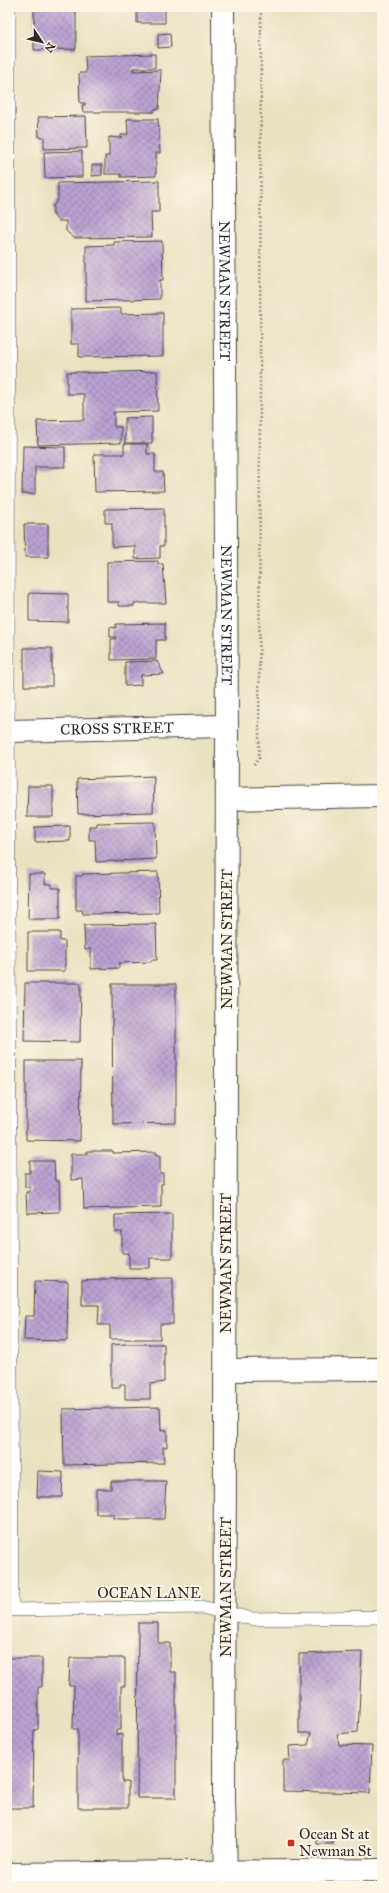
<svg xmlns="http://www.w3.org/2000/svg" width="389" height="1893" font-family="'IM FELL Great Primer',serif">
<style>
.building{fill:url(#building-cross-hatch)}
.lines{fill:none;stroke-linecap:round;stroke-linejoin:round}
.lane-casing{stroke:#484642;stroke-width:14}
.street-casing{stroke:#484642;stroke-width:24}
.path{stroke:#484642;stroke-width:2.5;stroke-dasharray:1 3;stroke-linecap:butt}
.lane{stroke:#fff;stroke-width:13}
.street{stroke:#fff;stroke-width:22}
.poi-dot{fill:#c8321e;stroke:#fcf5e5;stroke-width:1.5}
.labels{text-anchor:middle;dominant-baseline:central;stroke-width:4;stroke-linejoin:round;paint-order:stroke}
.street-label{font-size:15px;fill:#2b2b2b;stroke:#fcf5e5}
.poi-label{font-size:15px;fill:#2b2b2b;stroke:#fcf5e5;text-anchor:start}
</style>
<defs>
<pattern id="building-cross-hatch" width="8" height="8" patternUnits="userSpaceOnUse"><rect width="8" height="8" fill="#baa1d2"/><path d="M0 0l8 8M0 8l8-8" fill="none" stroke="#9783ab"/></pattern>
</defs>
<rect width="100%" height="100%" fill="#fcf5e5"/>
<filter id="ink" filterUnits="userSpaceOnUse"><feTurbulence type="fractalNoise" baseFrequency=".025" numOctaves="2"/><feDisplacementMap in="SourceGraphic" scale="8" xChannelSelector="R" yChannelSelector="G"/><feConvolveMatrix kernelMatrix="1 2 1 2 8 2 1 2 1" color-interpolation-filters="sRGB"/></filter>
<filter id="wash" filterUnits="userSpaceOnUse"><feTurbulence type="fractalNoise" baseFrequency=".012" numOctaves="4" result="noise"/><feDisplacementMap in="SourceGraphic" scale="16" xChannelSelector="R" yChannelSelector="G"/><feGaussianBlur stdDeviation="0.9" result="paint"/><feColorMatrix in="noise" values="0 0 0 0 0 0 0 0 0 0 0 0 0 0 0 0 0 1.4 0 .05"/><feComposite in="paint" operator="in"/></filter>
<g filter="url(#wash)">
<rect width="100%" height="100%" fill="#e9e2c1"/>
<g id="blocks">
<path class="building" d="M 34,7 L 76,7 L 76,49 L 34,50 Z
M 137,7 L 165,7 L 165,23 L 137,23 Z
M 170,33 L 171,47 L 158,48 L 158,34 Z
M 155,54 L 155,68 L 133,68 L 133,71 L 161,70 L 159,109 L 154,109 L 154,112 L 83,112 L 82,105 L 85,105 L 85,103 L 80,103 L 79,73 L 86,73 L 85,56 Z
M 86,116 L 87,148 L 44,149 L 44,137 L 39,137 L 38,117 Z
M 127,119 L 158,119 L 160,153 L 156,153 L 156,176 L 121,177 L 121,174 L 105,174 L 105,156 L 109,156 L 109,137 L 121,138 L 121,135 L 128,134 Z
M 82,151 L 82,177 L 45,178 L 44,152 Z
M 92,165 L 102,165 L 102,175 L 92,176 Z
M 159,181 L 159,212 L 151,212 L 152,237 L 74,238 L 66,231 L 66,221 L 58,221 L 53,215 L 53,206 L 58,199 L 58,183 Z
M 162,241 L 163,280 L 160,280 L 160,299 L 86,301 L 86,246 L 114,245 L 114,242 Z
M 121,308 L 121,314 L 163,313 L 163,356 L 79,357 L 79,344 L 71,344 L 71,309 Z
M 157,371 L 158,411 L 114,412 L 114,427 L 121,427 L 121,443 L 38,445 L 37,421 L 84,420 L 84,394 L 67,394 L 67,372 L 87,372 L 87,373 Z
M 152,417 L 152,443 L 125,443 L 125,418 Z
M 124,444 L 147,444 L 147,454 L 155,454 L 155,472 L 163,472 L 164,491 L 95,492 L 94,454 L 124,454 Z
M 23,446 L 65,447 L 65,467 L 35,467 L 35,494 L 22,494 Z
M 164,508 L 164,546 L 160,546 L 160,558 L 135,559 L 135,546 L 112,547 L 112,523 L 105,523 L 105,509 Z
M 24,524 L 48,524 L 48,557 L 25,557 Z
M 158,561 L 158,564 L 163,564 L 166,603 L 134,603 L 134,606 L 119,606 L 119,602 L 107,602 L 107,562 Z
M 29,593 L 68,594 L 68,622 L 29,621 Z
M 165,623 L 165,640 L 156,640 L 156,659 L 111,660 L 111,639 L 116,639 L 116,637 L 110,637 L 110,627 L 116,628 L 116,624 Z
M 24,648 L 52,648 L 52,686 L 24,686 Z
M 157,661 L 164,674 L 141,675 L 141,685 L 125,686 L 125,662 Z
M 154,776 L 153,812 L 78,814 L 77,779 Z
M 28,786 L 53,786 L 53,817 L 27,817 Z
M 155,822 L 156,859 L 96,862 L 95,840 L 89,840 L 89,826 L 97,826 L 97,823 Z
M 70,826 L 70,841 L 35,842 L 35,827 Z
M 158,872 L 159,913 L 83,914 L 82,910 L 76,910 L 76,876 L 82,876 L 83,874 Z
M 29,874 L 45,874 L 45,884 L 52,884 L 52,888 L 60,888 L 60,919 L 28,919 Z
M 156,924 L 157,960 L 151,960 L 151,962 L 119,963 L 119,968 L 91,969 L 91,949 L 85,950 L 84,925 Z
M 28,932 L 60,932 L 60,941 L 65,941 L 65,971 L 28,971 Z
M 25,983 L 81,983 L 80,1042 L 24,1041 Z
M 112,984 L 176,984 L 176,1123 L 113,1124 Z
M 26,1061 L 81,1061 L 80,1141 L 26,1140 Z
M 87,1151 L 113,1151 L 113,1153 L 156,1152 L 156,1155 L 160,1155 L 160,1174 L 163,1174 L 163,1184 L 161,1184 L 161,1207 L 84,1209 L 83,1179 L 71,1180 L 71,1154 L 87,1154 Z
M 30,1161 L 54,1161 L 55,1181 L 59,1181 L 60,1212 L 27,1213 L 26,1192 L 30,1192 L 30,1187 L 25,1187 L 25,1173 L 30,1173 Z
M 172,1214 L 172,1258 L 150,1258 L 150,1268 L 129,1268 L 129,1253 L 122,1253 L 122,1232 L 115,1232 L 115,1215 Z
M 173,1278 L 173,1324 L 160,1324 L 160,1339 L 110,1339 L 110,1325 L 98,1325 L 99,1305 L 82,1305 L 82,1281 L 99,1280 L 99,1279 Z
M 35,1281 L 68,1282 L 67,1341 L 24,1340 L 25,1316 L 34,1316 Z
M 126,1344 L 164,1344 L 164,1382 L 150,1384 L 150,1399 L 125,1399 L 125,1384 L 120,1384 L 120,1388 L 111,1388 L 111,1345 Z
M 160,1407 L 161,1431 L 167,1430 L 167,1447 L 163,1447 L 164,1463 L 64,1465 L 63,1409 Z
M 38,1471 L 63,1472 L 62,1497 L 37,1497 Z
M 111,1481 L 166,1481 L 164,1519 L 120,1519 L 113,1518 L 113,1514 L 96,1514 L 96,1489 L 111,1489 Z
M 138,1623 L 158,1623 L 158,1643 L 170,1643 L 170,1672 L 176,1672 L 176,1798 L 137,1798 Z
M 362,1652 L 358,1732 L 337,1734 L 339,1745 L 372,1746 L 370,1793 L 283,1791 L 283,1760 L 290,1760 L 289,1746 L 308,1745 L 311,1733 L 299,1733 L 299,1654 Z
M 7,1658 L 42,1658 L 42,1687 L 38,1687 L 38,1729 L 34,1730 L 33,1808 L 7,1808 Z
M 70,1658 L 125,1658 L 125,1686 L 121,1686 L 121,1730 L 116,1730 L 116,1735 L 122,1734 L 122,1782 L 128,1782 L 128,1808 L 78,1808 L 78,1729 L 73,1729 L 74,1686 L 69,1686 Z
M 317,1837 L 333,1838 L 333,1844 L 317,1844 Z"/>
</g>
</g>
<g filter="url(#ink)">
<use href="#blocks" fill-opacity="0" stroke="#484642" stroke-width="1"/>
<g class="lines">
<defs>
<path id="lane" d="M 9,7 L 8,693 L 12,1610
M 7,1610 L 201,1607 L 253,1619 L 382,1617"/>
<g id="street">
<path id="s1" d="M 223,7 L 227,726 L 224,1800 L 226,1872"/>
<path id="s2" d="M 7,731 L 227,726"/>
<path d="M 227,799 L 382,796"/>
<path d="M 226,1370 L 382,1369"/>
<path d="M 7,1874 L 382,1870"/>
</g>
</defs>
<use href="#lane" class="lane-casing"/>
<use href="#street" class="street-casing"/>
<path class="path" d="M 254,765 L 259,758 L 261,7"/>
<use href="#lane" class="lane"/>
<use href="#street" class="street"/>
</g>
</g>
<rect class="poi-dot" x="287" y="1839" width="8" height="8" rx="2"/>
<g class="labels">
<g class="street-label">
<text stroke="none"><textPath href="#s1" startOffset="284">NEWMAN STREET</textPath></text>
<text stroke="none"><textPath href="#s1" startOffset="608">NEWMAN STREET</textPath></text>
<text stroke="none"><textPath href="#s2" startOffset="110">CROSS STREET</textPath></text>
<text transform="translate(227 939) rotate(-90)">NEWMAN STREET</text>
<text transform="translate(226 1263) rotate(-90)">NEWMAN STREET</text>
<text transform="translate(226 1587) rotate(-90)">NEWMAN STREET</text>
<text x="149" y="1593">OCEAN LANE</text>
</g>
<g class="poi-label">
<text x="299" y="1834">Ocean St at<tspan x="299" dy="17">Newman St</tspan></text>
</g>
</g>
<rect width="389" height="1893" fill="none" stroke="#fcf5e5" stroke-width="24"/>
<g transform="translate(42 42) rotate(125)" stroke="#fcf5e5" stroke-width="3" paint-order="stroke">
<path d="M0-3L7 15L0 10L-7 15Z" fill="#2b2b2b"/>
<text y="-6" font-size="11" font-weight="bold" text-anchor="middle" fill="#2b2b2b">N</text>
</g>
</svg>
